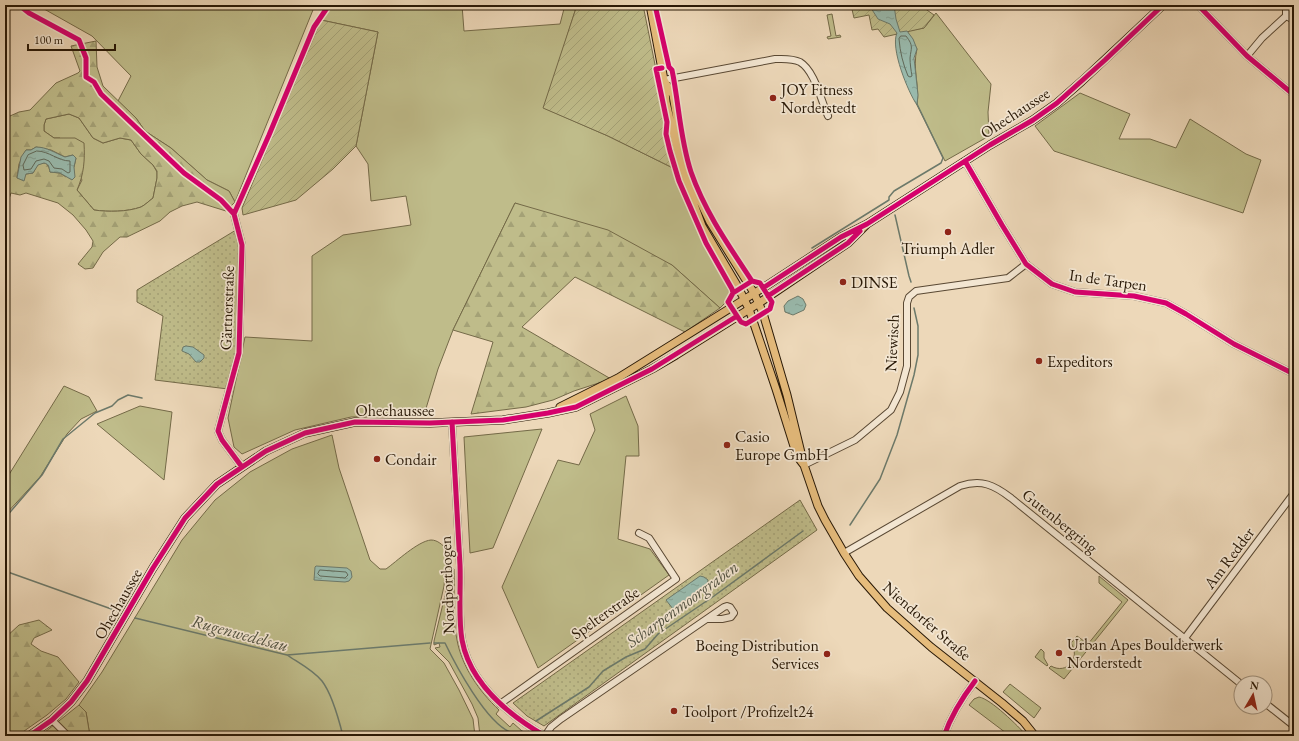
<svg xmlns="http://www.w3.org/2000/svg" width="1299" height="741" font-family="'EB Garamond',serif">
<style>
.grass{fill:#bfbc8a;stroke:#746a48}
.forest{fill:url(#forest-firs);stroke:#746a48;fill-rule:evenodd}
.park{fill:url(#park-dots);stroke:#746a48}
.garden{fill:url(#garden-furrows);stroke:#746a48}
.water{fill:url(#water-ripples);stroke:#6c796a}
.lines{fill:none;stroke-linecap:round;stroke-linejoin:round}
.shore{stroke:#60695a;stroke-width:1}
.stream{stroke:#6c796a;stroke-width:1.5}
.minor-casing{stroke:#594833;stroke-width:8}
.major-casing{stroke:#281806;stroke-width:9}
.minor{stroke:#f3e6d2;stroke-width:6}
.major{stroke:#e6bc7c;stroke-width:7}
.cycleway-casing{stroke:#f3e6d2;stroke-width:8}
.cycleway{stroke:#d6006c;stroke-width:5}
.poi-dot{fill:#8f2418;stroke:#f3e6d2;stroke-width:1.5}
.labels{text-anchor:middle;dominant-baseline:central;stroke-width:3.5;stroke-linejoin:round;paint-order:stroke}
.poi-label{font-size:16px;fill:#281806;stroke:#f3e6d2;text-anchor:start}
.street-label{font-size:16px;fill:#281806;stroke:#f3e6d2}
.water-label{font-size:17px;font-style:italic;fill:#505140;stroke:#f3e6d2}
</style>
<defs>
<pattern id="forest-firs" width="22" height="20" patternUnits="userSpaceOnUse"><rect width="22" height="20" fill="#bfbc8a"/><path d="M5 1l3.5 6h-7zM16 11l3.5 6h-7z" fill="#a4a176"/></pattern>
<pattern id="park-dots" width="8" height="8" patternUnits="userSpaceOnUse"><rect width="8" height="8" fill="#bfbc8a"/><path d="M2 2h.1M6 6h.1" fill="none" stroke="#a4a176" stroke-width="1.8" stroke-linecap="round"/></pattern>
<pattern id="garden-furrows" width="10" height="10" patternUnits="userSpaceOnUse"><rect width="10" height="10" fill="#bfbc8a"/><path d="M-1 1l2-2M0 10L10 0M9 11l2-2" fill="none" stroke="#a4a176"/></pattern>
<pattern id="water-ripples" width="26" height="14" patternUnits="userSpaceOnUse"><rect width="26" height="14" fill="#99baad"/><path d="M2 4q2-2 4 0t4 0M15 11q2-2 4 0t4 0" fill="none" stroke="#849f93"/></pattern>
</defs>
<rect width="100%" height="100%" fill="#edd8b9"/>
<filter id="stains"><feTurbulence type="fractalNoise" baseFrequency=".005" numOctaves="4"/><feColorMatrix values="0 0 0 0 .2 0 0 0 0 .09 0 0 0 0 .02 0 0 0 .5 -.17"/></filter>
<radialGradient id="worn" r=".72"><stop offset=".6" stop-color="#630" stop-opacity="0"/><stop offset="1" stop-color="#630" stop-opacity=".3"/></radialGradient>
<path class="grass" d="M 37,5 L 315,5 L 235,202 L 229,191 L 207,180 L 171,148 L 145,131 L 136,118 L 118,101 L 131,76 L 92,36 Z
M 331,5 L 462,5 L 464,31 L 560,24 L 565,5 L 577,5 L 544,108 L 608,136 L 671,167 L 701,234 L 730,293 L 727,301 L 720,308 L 672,265 L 515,203 L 453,330 L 438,369 L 424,415 L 351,417 L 295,430 L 242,454 L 234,447 L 228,418 L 245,337 L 312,341 L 312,256 L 343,235 L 411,225 L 406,196 L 371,201 L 368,164 L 356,146 L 378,32 L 321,20 Z
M 936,13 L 991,84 L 988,112 L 989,136 L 945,161 L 917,105 C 920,86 912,68 917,49 L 907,31 L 924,28 Z
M 832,14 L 836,36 L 840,35 L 841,37 L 828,39 L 827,37 L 831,36 L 827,15 Z
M 1080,93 L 1130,114 L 1119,139 L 1150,139 L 1176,148 L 1190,119 L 1246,154 L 1261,160 L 1243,213 L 1054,151 L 1035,126 Z
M 69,114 L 79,118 L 93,138 L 103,143 L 120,138 L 131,140 L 141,154 L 153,165 L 157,172 L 157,178 L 153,198 C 149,201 145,205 141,207 C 127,212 108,212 94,210 L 77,190 L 82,180 L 60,138 L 54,138 L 44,131 L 44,125 L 46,119 Z
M 64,386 L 89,397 L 97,411 L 81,419 L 67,434 L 40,477 L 5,515 L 5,481 Z
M 626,396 L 638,426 L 639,456 L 626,456 L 618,539 L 650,549 L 669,575 L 538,668 L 502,587 L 558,460 L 579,465 L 595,430 L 590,414 Z
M 140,406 L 172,412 L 164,480 L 97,424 Z
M 542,429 L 493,548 L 470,553 L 464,437 Z
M 332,435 L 339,468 L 370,560 L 380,569 L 386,569 C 396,562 418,541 431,540 C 438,540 442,545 447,549 L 444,586 L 430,649 L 444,663 L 459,690 L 473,719 L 475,736 L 90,736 L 86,712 L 79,705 L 102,672 L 182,540 L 215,500 L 250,472 L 292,449 Z
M 450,567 L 454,569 C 455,592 452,617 457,640 C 462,667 479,691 499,710 L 496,714 L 510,727 L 513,723 L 522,731 L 515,736 L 480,736 L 478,718 L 472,704 L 449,662 L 435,648 L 440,647 L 439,643 L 434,645 L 434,641 L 448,583 Z
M 1099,576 L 1128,600 L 1064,679 L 1049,668 L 1051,666 C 1067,675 1081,658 1071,643 L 1077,636 L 1088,644 L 1122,602 L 1099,583 Z
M 1041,649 L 1044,652 L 1044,658 L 1048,665 L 1047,666 L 1035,657 Z
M 1010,684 L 1041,708 L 1034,718 L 1003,692 Z
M 979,697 C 991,699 1018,726 1027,736 L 1010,736 L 969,705 L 974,699 Z"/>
<path class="forest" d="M 96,41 L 97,67 L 103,86 L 136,118 L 145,131 L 171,148 L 207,180 L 229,191 L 235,202 L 226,211 L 197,202 L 182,206 L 170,212 L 160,221 L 127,237 L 120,237 L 103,252 L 93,268 L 85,269 L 78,264 L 92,247 L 93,241 L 86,230 L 73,215 L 58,203 L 26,193 L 20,195 L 11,193 L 9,199 L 5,200 L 5,120 L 10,116 L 19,112 L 30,110 L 56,83 L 78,73 L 80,71 L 71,46 ZM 69,114 L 79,118 L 93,138 L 103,143 L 120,138 L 131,140 L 141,154 L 153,165 L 157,171 L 157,178 L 153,198 C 149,201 145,205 141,207 C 127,212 108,212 94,210 L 77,190 C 84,174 85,160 84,143 L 75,138 L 54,138 L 44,131 L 44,125 L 46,119 ZM 36,147 L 51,150 L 65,157 L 73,155 L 76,158 L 74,167 L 66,177 L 60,173 L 50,172 C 49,167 48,164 44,163 L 38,164 L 33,173 L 26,174 L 17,178 L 19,164 L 26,150 L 31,150 Z
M 515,203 L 608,230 L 672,265 L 720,308 L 685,332 L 575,277 L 522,327 L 611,379 L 574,391 L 553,400 L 526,407 L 471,414 L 493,342 L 453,330 Z
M 39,620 L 52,630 L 34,638 L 31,644 L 41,651 L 58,657 L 79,682 L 66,699 L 47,715 L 17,736 L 5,736 L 5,638 L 19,625 Z
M 79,705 L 86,712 L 90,736 L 40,736 Z"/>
<path class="park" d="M 236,230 L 239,243 L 237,351 L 228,389 L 155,380 L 163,316 L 137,302 L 137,290 Z
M 800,500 L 817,530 L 544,726 L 527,716 L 513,703 Z"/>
<path class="garden" d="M 577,5 L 643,5 L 667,124 L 665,136 L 671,167 L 608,136 L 543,108 Z
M 851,5 L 920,5 L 934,15 L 924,28 L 884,37 L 878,29 L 872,30 L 869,15 L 854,18 Z
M 321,20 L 378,32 L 356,146 L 333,169 L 296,200 L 243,215 L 242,208 Z"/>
<path class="water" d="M 869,5 L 894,5 L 896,19 L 900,32 L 907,31 L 913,39 L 917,49 L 914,58 L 918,95 L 917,105 C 908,92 890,48 897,33 L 890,24 L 878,19 Z
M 36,147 C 47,147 55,153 65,157 L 73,155 L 76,158 L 74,167 L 75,177 L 72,180 L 60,173 L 50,172 C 49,167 49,164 44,163 L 38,165 L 33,173 L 26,174 L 24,181 L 17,178 L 21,157 L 26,150 L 31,150 Z
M 798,296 L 803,299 L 806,305 L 804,310 L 793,315 L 785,312 L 784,306 L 788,301 Z
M 186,346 L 193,347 L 204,355 L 204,358 L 200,362 L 196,362 L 189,354 L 182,351 L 183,347 Z
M 316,566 L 347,568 L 351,571 L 352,577 L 349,581 L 345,582 L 314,580 L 315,567 Z
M 700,576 L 704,577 L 708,580 L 707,586 L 673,609 L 666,600 Z"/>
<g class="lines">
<path class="shore" d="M 901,36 L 906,36 C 914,46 911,48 910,58 C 910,64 911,70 912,76 L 910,77 L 908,76 C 903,64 900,52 899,39 Z
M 37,151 C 49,151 58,161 70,161 L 70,172 L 68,173 L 62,169 L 54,168 L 49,161 L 44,159 L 36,161 L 31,169 L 24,170 L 23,165 L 28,155 Z
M 320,570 L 346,572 L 348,575 L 345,578 L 320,576 L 318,574 Z"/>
<path class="stream" d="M 895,215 L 909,276 L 911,282
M 812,248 L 889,200 L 889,197 L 894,191 L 941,163 L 943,158 L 917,104
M 5,518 L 42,475 L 63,439 L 95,413 L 112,406 L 118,400 L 128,395 L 142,398
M 850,525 L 880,479 L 897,435 L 914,375 L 918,355 L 918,326 L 914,308
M 5,571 L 117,611
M 135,618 L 287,655 C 299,663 313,670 322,681 C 332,694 339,720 343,736
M 434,643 L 445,643 C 456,666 486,722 510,732 C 514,734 517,733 522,731
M 287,655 L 430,643
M 536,721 L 589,687 L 603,671 L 626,657 L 645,649 L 658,634 L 714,596 L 803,531"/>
<defs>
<path id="minor" d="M 1198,5 L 1247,56 L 1294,95
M 1286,16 L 1294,20
M 1247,56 L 1262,38 L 1286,16 L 1286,5
M 664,80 L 775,59 C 783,59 792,58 800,62 C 815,71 821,101 828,116
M 965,161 L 1002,225 L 1026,264 L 1052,284 L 1075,292 L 1134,296 L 1166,303 L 1186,314 L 1234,344 L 1294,374
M 234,214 L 242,245 L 239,353 L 218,431 L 222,440 L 242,467
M 452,422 C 455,470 457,517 460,565 C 461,590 458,616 462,640 C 470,684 509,715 545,736
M 804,465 L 855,440 L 891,410 L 900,392 L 907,366 L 907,303 L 909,297 L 916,291 L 1008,278 L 1026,264
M 844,553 L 960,486 C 982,479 994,485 1011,498 L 1241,684
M 1185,638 L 1294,493
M 1265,703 L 1294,726
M 500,704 L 676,579 L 649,538 L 639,533
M 52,720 L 68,736
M 545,736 L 551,727 L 561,719 L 724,607 L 727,606 L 730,607 L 734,613 L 731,617 L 722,619 L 708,619
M 944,736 C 951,716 962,698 975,681"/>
<path id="major" d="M 650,5 L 664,80 L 666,102 L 682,172 L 702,226 L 738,287 L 749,309 L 776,389 L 797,456 L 803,464
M 664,80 L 673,95 L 682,149 L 693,186 L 710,222 L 754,293 L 763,313 L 787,395 L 804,465 L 818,506 L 825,520 L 844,553 L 859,576 L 887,608 L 931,647 L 1002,703 L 1023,721 L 1035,736
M 560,407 L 618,378 L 766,286 L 841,237 L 867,224 L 990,145 L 1033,120 L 1057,103 L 1082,81 L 1163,5
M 29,736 L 52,720 L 71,702 L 87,681 L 153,568 L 185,518 L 217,484 L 266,451 L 305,433 L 355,422 L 430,423 L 503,420 L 548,413 L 576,407 L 652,369 L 676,355 L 759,303 L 848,243 L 867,224"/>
</defs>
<use href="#minor" class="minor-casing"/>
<use href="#major" class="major-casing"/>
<use href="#minor" class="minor"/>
<use href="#major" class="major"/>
<defs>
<path id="cycleway" d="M 19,5 L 29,13 L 79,40 L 86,58 L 86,77 L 94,82 L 101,94 L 184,173 L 221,200 L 234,214 L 242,245 L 239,353 L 218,431 L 222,440 L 242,467
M 655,5 L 669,67 L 672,70 C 679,104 680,139 691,172 C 705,212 729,246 752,281
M 1198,5 L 1247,56 L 1294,95
M 662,68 L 656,69 L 667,122 L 666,134 L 670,151 L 679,181 L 706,243 L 732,289 L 733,293
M 965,161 L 1002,225 L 1026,264 L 1052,284 L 1075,292 L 1134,296 L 1166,303 L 1186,314 L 1234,344 L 1294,374
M 234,214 L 269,135 L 314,27 L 329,5
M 752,281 L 760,283 L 772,302 L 770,309 L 746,324 L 741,322 L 728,302 L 733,293 Z
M 763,288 L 841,237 L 867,224 L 990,145 L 1033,120 L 1057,103 L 1105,60 L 1163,5
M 768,296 L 848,243 L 860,231
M 452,422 C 455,470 457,517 460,565 C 461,590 458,616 462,640 C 470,684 509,715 545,736
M 29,736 L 52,720 L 71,702 L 87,681 L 153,568 L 185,518 L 217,484 L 266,451 L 305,433 L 355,422 L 430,423 L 503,420 L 548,413 L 576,407 L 652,369 L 737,316
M 944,736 C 951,716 962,698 975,681"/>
</defs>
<use href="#cycleway" class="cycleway-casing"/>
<use href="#cycleway" class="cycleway"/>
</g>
<g class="poi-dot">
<circle cx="773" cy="98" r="4"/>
<circle cx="948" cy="232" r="4"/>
<circle cx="843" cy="282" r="4"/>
<circle cx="1039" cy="361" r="4"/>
<circle cx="727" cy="445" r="4"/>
<circle cx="377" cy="459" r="4"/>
<circle cx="1059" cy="653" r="4"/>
<circle cx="827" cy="654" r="4"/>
<circle cx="674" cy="711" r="4"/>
</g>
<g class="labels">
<g class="poi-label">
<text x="781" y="89">JOY Fitness<tspan x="781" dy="18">Norderstedt</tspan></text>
<text x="948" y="248" text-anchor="middle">Triumph Adler</text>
<text x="851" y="282">DINSE</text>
<text x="1047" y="361">Expeditors</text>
<text x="735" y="436">Casio<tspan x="735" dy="18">Europe GmbH</tspan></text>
<text x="385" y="459">Condair</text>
<text x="1067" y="644">Urban Apes Boulderwerk<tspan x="1067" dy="18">Norderstedt</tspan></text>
<text x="819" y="645" text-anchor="end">Boeing Distribution<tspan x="819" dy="18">Services</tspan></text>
<text x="682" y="711">Toolport /Profizelt24</text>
</g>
<g class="street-label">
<text transform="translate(1015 113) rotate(-33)">Ohechaussee</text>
<text transform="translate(1108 280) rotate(8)">In de Tarpen</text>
<text transform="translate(227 308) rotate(-88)">Gärtnerstraße</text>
<text transform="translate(892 343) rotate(-87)">Niewisch</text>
<text x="395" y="410">Ohechaussee</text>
<text transform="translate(1060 521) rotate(39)">Gutenbergring</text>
<text transform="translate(1229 558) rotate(-53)">Am Redder</text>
<text transform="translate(447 585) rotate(-92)">Nordportbogen</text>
<text transform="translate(118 604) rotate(-60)">Ohechaussee</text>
<text transform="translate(605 613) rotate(-35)">Spelterstraße</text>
<text transform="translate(927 621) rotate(41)">Niendorfer Straße</text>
</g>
<g class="water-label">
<text transform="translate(682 604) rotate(-36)">Scharpenmoorgraben</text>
<text transform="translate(240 633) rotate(15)">Rugenwedelsau</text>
</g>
</g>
<rect width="1299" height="741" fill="none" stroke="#edd8b9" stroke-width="20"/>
<rect x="6" y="6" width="1287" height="729" fill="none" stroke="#281806" stroke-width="2"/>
<rect x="10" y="10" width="1279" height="721" fill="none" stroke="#281806"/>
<g transform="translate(1253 695) rotate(9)"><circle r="19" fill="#f3e6d2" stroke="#a29480"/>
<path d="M0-3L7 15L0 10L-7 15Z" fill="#8f2418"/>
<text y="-6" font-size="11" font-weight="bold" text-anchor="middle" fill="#281806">N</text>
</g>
<path d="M28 44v6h87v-6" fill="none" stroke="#281806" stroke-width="2"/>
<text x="34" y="44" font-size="12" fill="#281806" stroke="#f3e6d2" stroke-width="3" paint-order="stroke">100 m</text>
<rect width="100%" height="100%" filter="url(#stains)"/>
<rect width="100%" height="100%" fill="url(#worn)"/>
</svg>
